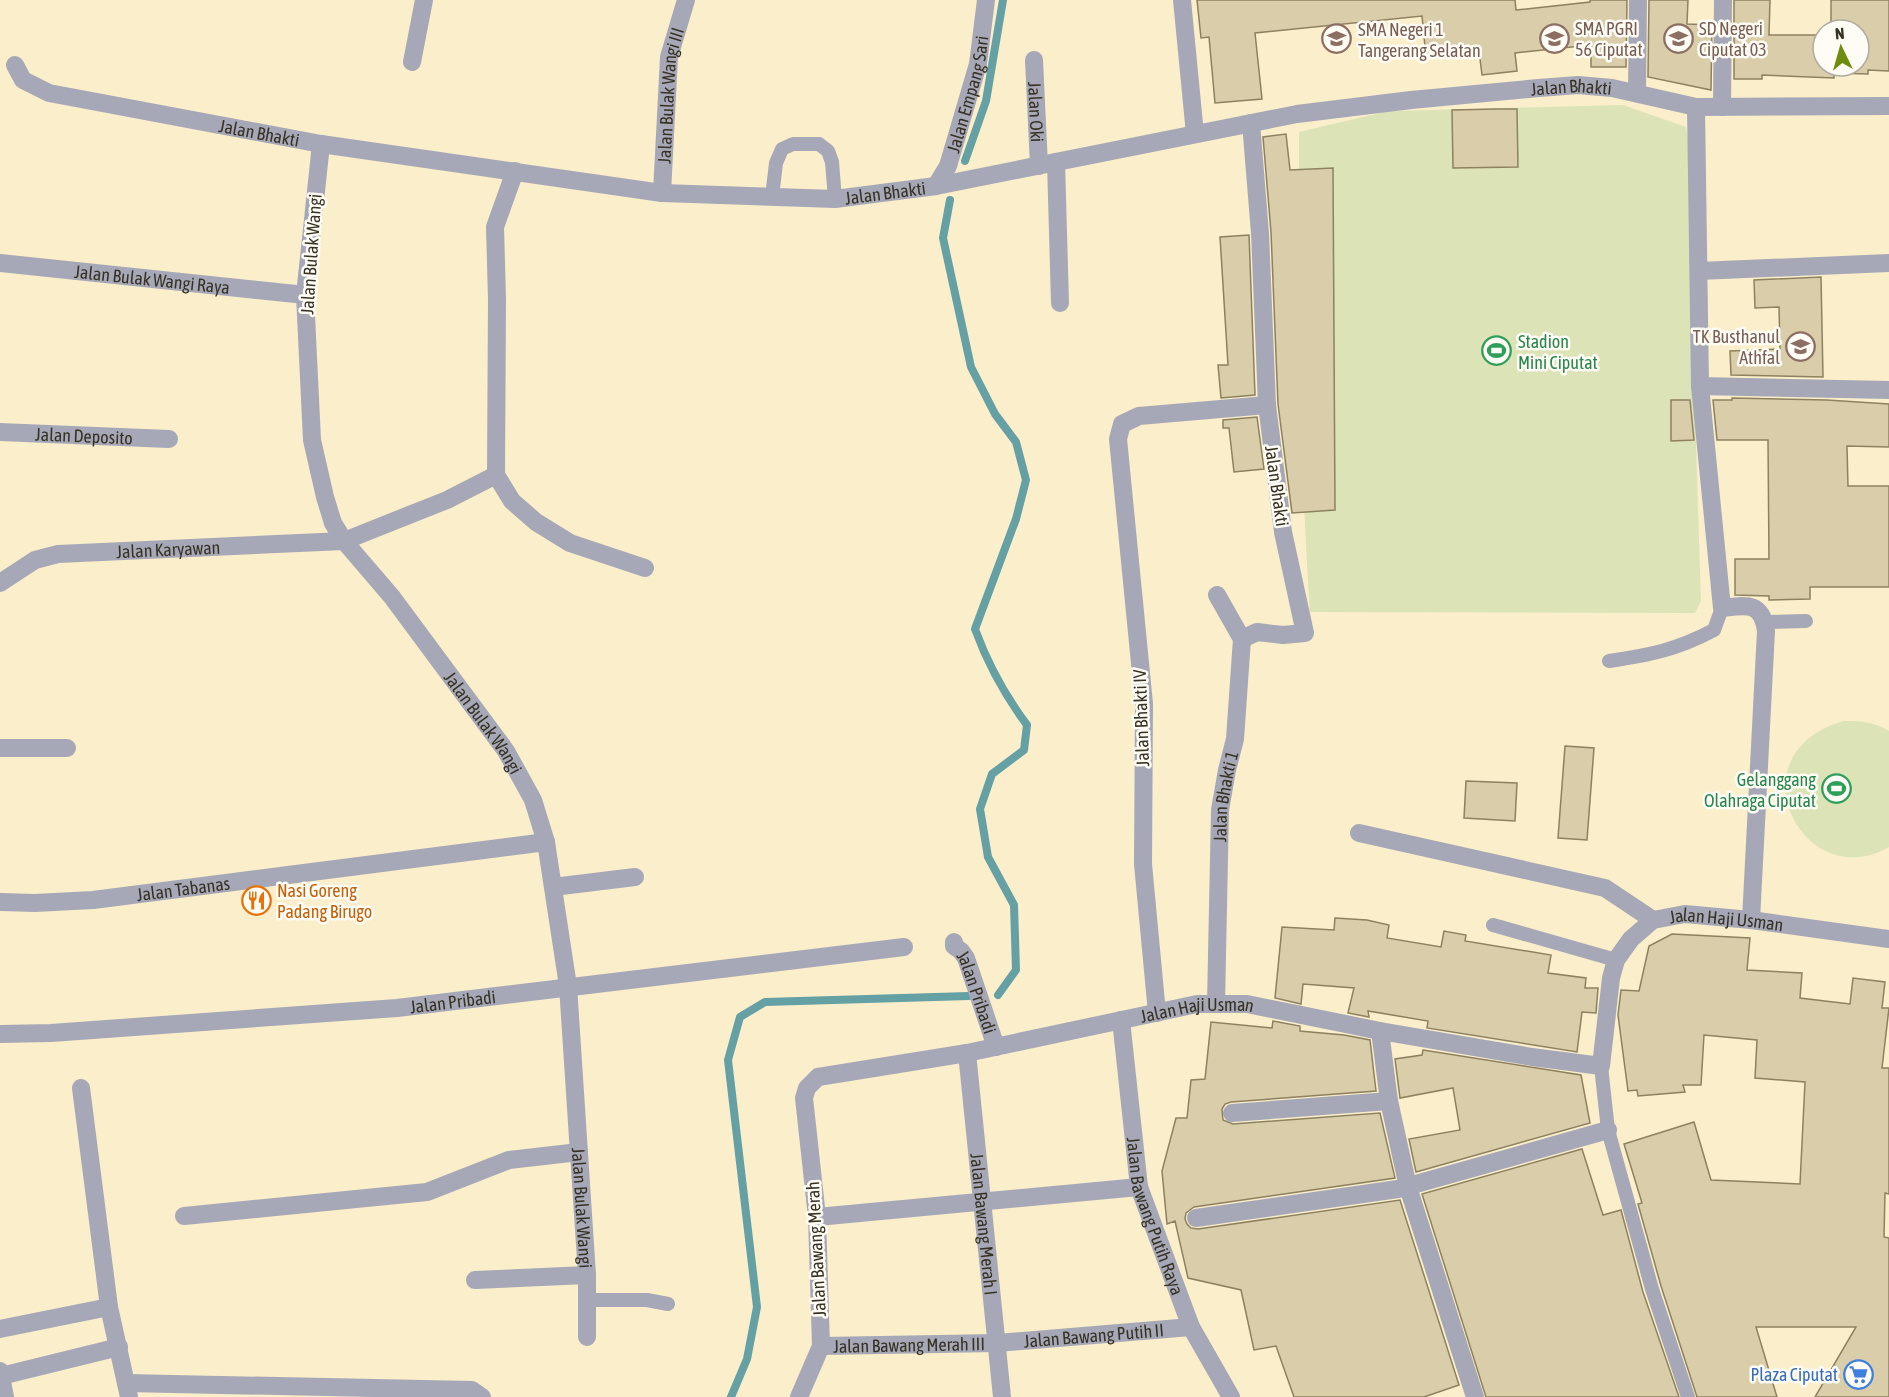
<svg xmlns="http://www.w3.org/2000/svg" width="1889" height="1397" font-family="'Asap Condensed',sans-serif">
<style>
.green{fill:#dce3b7}
.lines{fill:none;stroke-linecap:round;stroke-linejoin:round}
.stream{stroke:#65a0a5;stroke-width:8}
.building{fill:#d9cdaa;stroke:#8d8160;stroke-width:1.5}
.lane{stroke:#a6a8b7;stroke-width:14}
.street{stroke:#a6a8b7;stroke-width:18}
.labels{text-anchor:middle;dominant-baseline:central;stroke-width:5;stroke-linejoin:round;paint-order:stroke}
.education-label{font-size:18px;fill:#785e54;stroke:#fefcf5;text-anchor:start}
.street-label{font-size:18px;fill:#373224;stroke:#fefcf5}
.leisure-label{font-size:18px;fill:#27864d;stroke:#fefcf5;text-anchor:start}
.food-label{font-size:18px;fill:#c56008;stroke:#fefcf5;text-anchor:start}
.shop-label{font-size:18px;fill:#366cbe;stroke:#fefcf5;text-anchor:end}
</style>
<rect width="100%" height="100%" fill="#fbeeca"/>
<path class="green" d="M 1623,105 L 1686,127 L 1692,167 L 1694,383 L 1701,601 L 1695,613 L 1310,612 C 1299,452 1299,292 1299,132 L 1388,111 Z
M 1844,721 C 1861,721 1875,722 1889,731 L 1889,847 C 1803,897 1730,753 1844,721 Z"/>
<g class="lines">
<path class="stream" d="M 965,161 L 986,101 L 1003,0
M 950,200 L 943,238 L 971,367 L 995,414 L 1016,442 L 1026,480 L 1016,519 L 975,629 C 988,665 1004,694 1027,725 L 1024,750 L 992,774 L 980,809 L 988,857 L 1014,905 L 1016,970 L 998,995
M 731,1397 L 747,1359 L 757,1307 L 728,1060 L 740,1017 L 765,1002 L 969,996"/>
</g>
<path class="building" d="M 1197,0 L 1515,0 L 1516,10 L 1590,2 L 1590,0 L 1627,0 L 1626,67 L 1591,67 L 1591,45 L 1515,53 L 1517,71 L 1482,75 L 1479,51 L 1426,57 L 1422,16 L 1255,33 L 1262,99 L 1215,103 L 1209,37 L 1201,38 Z
M 1649,0 L 1688,0 L 1687,24 L 1712,25 L 1711,90 L 1648,77 Z
M 1734,0 L 1770,0 L 1769,35 L 1823,35 L 1823,66 L 1859,66 L 1859,30 L 1831,30 L 1831,0 L 1889,0 L 1889,71 L 1868,70 L 1868,74 L 1834,73 L 1834,78 L 1762,75 L 1762,79 L 1734,79 Z
M 1496,109 L 1517,109 L 1518,167 L 1453,168 L 1452,110 Z
M 1286,134 L 1290,170 L 1333,168 L 1335,510 L 1292,513 L 1278,404 L 1271,232 L 1263,137 Z
M 1249,235 L 1255,395 L 1221,398 L 1218,365 L 1228,365 L 1220,237 Z
M 1821,277 L 1823,377 L 1731,375 L 1730,351 L 1780,349 L 1779,307 L 1755,308 L 1754,280 Z
M 1732,398 L 1827,400 L 1889,404 L 1889,447 L 1847,446 L 1848,486 L 1889,486 L 1889,587 L 1810,587 L 1810,599 L 1769,600 L 1769,596 L 1735,595 L 1735,559 L 1769,559 L 1768,440 L 1717,440 L 1713,400 L 1732,400 Z
M 1671,400 L 1690,400 L 1694,440 L 1671,441 Z
M 1257,417 L 1264,469 L 1234,472 L 1229,428 L 1223,428 L 1223,420 Z
M 1565,746 L 1594,748 L 1587,840 L 1558,838 Z
M 1466,781 L 1517,783 L 1515,821 L 1464,818 Z
M 1335,918 L 1367,920 L 1389,925 L 1387,938 L 1441,947 L 1444,931 L 1466,935 L 1465,941 L 1551,955 L 1548,973 L 1586,978 L 1585,988 L 1598,988 L 1596,1013 L 1582,1012 L 1577,1052 L 1427,1028 L 1428,1021 L 1368,1011 L 1369,1017 L 1348,1013 L 1354,988 L 1303,984 L 1301,1004 L 1275,998 L 1282,927 L 1334,930 Z
M 1672,934 L 1750,938 L 1747,970 L 1802,973 L 1800,998 L 1850,1004 L 1853,978 L 1885,982 L 1882,1008 L 1889,1008 L 1882,1068 L 1889,1068 L 1889,1194 L 1885,1193 L 1884,1237 L 1889,1238 L 1889,1397 L 1815,1397 L 1856,1327 L 1756,1327 L 1777,1397 L 1697,1397 L 1661,1286 L 1638,1204 L 1642,1203 L 1624,1144 L 1694,1122 L 1711,1180 L 1800,1184 L 1805,1082 L 1755,1078 L 1757,1040 L 1704,1035 L 1701,1085 L 1683,1085 L 1685,1092 L 1638,1096 L 1637,1090 L 1628,1091 L 1618,1015 L 1621,990 L 1639,991 L 1649,946 Z
M 1273,1021 L 1300,1026 L 1300,1031 L 1344,1035 L 1370,1040 L 1376,1091 L 1231,1102 L 1225,1104 L 1222,1109 L 1223,1120 L 1233,1124 L 1380,1113 L 1395,1178 L 1194,1207 L 1186,1213 L 1185,1219 L 1187,1224 L 1191,1228 L 1198,1229 L 1400,1200 L 1459,1385 L 1424,1397 L 1294,1397 L 1276,1346 L 1254,1350 L 1241,1290 L 1188,1278 L 1175,1221 L 1167,1224 L 1162,1171 L 1176,1118 L 1187,1118 L 1191,1080 L 1205,1079 L 1211,1022 L 1272,1028 Z
M 1423,1050 L 1581,1075 L 1590,1123 L 1416,1172 L 1409,1139 L 1460,1130 L 1453,1088 L 1400,1098 L 1395,1059 L 1422,1055 Z
M 1582,1149 L 1603,1215 L 1621,1210 L 1643,1292 L 1679,1397 L 1486,1397 L 1422,1194 Z"/>
<g class="lines">
<path class="lane" d="M 772,197 L 776,163 L 782,149 L 793,144 L 819,144 L 828,151 L 832,162 L 835,199
M 1765,622 L 1806,621
M 1609,661 C 1650,655 1676,650 1714,630 L 1722,608
M 1493,925 L 1616,960
M 1601,1066 L 1608,1130 L 1652,1289 L 1688,1397
M 586,1300 L 647,1300 L 668,1304"/>
<g class="street">
<path d="M 1182,0 L 1195,134"/>
<path id="s1" d="M 1034,60 L 1039,166"/>
<path d="M 412,62 L 424,0"/>
<path id="s2" d="M 15,65 L 23,80 L 49,93 L 321,144 L 662,193 L 835,199 L 936,186 L 1297,114 L 1411,100 L 1539,88 L 1578,85 L 1612,88 L 1696,107 L 1889,106"/>
<path d="M 1637,93 L 1638,0"/>
<path d="M 1696,107 L 1700,386 L 1722,608 C 1746,605 1762,601 1766,631 L 1751,920"/>
<path d="M 1722,107 L 1723,0"/>
<path id="s3" d="M 321,144 L 305,295 L 312,440 L 325,497 L 333,523 L 344,541 L 392,597 L 506,751 L 533,800 L 546,842 L 568,986 L 587,1275 L 587,1337"/>
<path d="M 1056,162 L 1060,303"/>
<path id="s4" d="M 936,186 L 948,166 L 978,64 L 986,0"/>
<path id="s5" d="M 662,193 L 669,57 L 686,0"/>
<path id="s6" d="M 0,263 L 305,295"/>
<path d="M 1699,271 L 1889,263"/>
<path d="M 1700,386 L 1889,390"/>
<path id="s7" d="M 0,432 L 169,439"/>
<path d="M 496,475 L 512,501 L 536,522 L 570,543 L 645,568"/>
<path id="s8" d="M 0,583 L 35,560 L 58,554 L 344,541 L 447,500 L 496,475 L 497,299 L 495,227 L 515,171"/>
<path d="M 1242,639 L 1257,632 L 1283,635 L 1305,633 L 1283,532 L 1267,405 L 1260,233 L 1251,123"/>
<path d="M 0,748 L 67,748"/>
<path d="M 1359,833 L 1605,888 L 1653,920"/>
<path d="M 553,887 L 635,877"/>
<path id="s9" d="M 0,902 L 35,903 L 93,900 L 546,842"/>
<path id="s10" d="M 954,942 L 954,946 L 961,951 L 966,958 L 996,1047"/>
<path id="s11" d="M 1216,1004 L 1220,810 L 1227,770 L 1235,739 L 1242,639 L 1217,595"/>
<path d="M 1157,1013 L 1143,864 L 1144,704 L 1118,439 L 1122,424 L 1139,416 L 1267,405"/>
<path id="s12" d="M 1121,1020 L 1139,1187 L 1191,1327 L 1231,1397"/>
<path d="M 1380,1031 L 1389,1101 L 1408,1187 L 1475,1397"/>
<path id="s13" d="M 0,1034 L 51,1033 L 397,1008 L 904,947"/>
<path id="s14" d="M 967,1053 L 1002,1397"/>
<path d="M 81,1088 L 109,1307 L 129,1397"/>
<path d="M 1232,1113 L 1389,1101"/>
<path d="M 184,1216 L 427,1192 L 509,1160 L 579,1152"/>
<path d="M 817,1217 L 1139,1187"/>
<path d="M 1196,1218 L 1398,1189 L 1608,1130"/>
<path d="M 475,1280 L 587,1275"/>
<path d="M 0,1329 L 109,1307"/>
<path id="s15" d="M 821,1346 L 997,1343 L 1191,1327"/>
<path d="M 0,1371 L 5,1397"/>
<path d="M 1,1376 L 119,1347"/>
<path d="M 126,1383 L 472,1390 L 482,1397"/>
<path id="s16" d="M 799,1397 L 821,1346 L 817,1217 L 804,1098 L 807,1088 L 818,1077 L 967,1053 L 1197,1004 L 1247,1004 L 1380,1031 L 1532,1057 L 1601,1066 L 1611,978 L 1616,960 L 1631,939 L 1653,920 L 1685,914 L 1751,920 L 1889,939"/>
</g>
</g>
<defs>
<symbol id="school-ring" viewBox="-11 -11 22 22"><circle r="9.5" fill="#fefcf5" stroke="#8d6e63" stroke-width="1.5"/><path d="M0-5L7-2L0 1L-7-2ZM-4 1L0 2.5L4 1V4Q0 6-4 4Z" fill="#8d6e63"/></symbol>
<symbol id="stadium-ring" viewBox="-11 -11 22 22"><circle r="9.5" fill="#fefcf5" stroke="#2e9e5b" stroke-width="1.5"/><path d="M0-5a6.5 5 0 1 0 0 10a6.5 5 0 1 0 0-10ZM-3.5-1.8h7v3.6h-7Z" fill="#2e9e5b"/></symbol>
<symbol id="restaurant-ring" viewBox="-11 -11 22 22"><circle r="9.5" fill="#fefcf5" stroke="#e8710a" stroke-width="1.5"/><path d="M-5-6h1v4h1v-4h1v4h1v-4h1v5L-1.5 .5V6h-2V.5L-5-1ZM5-6V6H3V1.5H1.5Q1.5-4 5-6Z" fill="#e8710a"/></symbol>
<symbol id="supermarket-ring" viewBox="-11 -11 22 22"><circle r="9.5" fill="#fefcf5" stroke="#3f7fe0" stroke-width="1.5"/><path d="M-6-5.5h2.5l.6 2H6L4.5 2H-2.5L-4.4-4H-6ZM-1.5 3.2a1.3 1.3 0 1 0 .1 0ZM3 3.2a1.3 1.3 0 1 0 .1 0Z" fill="#3f7fe0"/></symbol>
</defs>
<g fill-rule="evenodd">
<use href="#school-ring" x="1538" y="22" width="33" height="33"/>
<use href="#school-ring" x="1662" y="22" width="33" height="33"/>
<use href="#school-ring" x="1320" y="22" width="33" height="33"/>
<use href="#school-ring" x="1784" y="330" width="33" height="33"/>
<use href="#stadium-ring" x="1480" y="334" width="33" height="33"/>
<use href="#stadium-ring" x="1820" y="772" width="33" height="33"/>
<use href="#restaurant-ring" x="240" y="884" width="33" height="33"/>
<use href="#supermarket-ring" x="1842" y="1358" width="33" height="33"/>
</g>
<g class="labels">
<g class="education-label">
<text x="1575" y="28">SMA PGRI<tspan x="1575" dy="21">56 Ciputat</tspan></text>
<text x="1699" y="28">SD Negeri<tspan x="1699" dy="21">Ciputat 03</tspan></text>
<text x="1358" y="29">SMA Negeri 1<tspan x="1358" dy="21">Tangerang Selatan</tspan></text>
<text x="1780" y="336" text-anchor="end">TK Busthanul<tspan x="1780" dy="21">Athfal</tspan></text>
</g>
<g class="street-label">
<text stroke="none"><textPath href="#s2" startOffset="1586">Jalan Bhakti</textPath></text>
<text stroke="none"><textPath href="#s4" startOffset="98">Jalan Empang Sari</textPath></text>
<text stroke="none"><textPath href="#s5" startOffset="98">Jalan Bulak Wangi III</textPath></text>
<text stroke="none"><textPath href="#s1" startOffset="52">Jalan Oki</textPath></text>
<text stroke="none"><textPath href="#s2" startOffset="260">Jalan Bhakti</textPath></text>
<text stroke="none"><textPath href="#s2" startOffset="891">Jalan Bhakti</textPath></text>
<text transform="translate(311 254) rotate(-86)">Jalan Bulak Wangi</text>
<text stroke="none"><textPath href="#s6" startOffset="153">Jalan Bulak Wangi Raya</textPath></text>
<text stroke="none"><textPath href="#s7" startOffset="84">Jalan Deposito</textPath></text>
<text transform="translate(1277 486) rotate(82)">Jalan Bhakti</text>
<text stroke="none"><textPath href="#s8" startOffset="176">Jalan Karyawan</textPath></text>
<text transform="translate(1141 718) rotate(-92)">Jalan Bhakti IV</text>
<text stroke="none"><textPath href="#s3" startOffset="633">Jalan Bulak Wangi</textPath></text>
<text stroke="none"><textPath href="#s11" startOffset="208">Jalan Bhakti 1</textPath></text>
<text stroke="none"><textPath href="#s9" startOffset="184">Jalan Tabanas</textPath></text>
<text stroke="none"><textPath href="#s16" startOffset="1362">Jalan Haji Usman</textPath></text>
<text stroke="none"><textPath href="#s10" startOffset="57">Jalan Pribadi</textPath></text>
<text stroke="none"><textPath href="#s13" startOffset="454">Jalan Pribadi</textPath></text>
<text stroke="none"><textPath href="#s16" startOffset="716">Jalan Haji Usman</textPath></text>
<text stroke="none"><textPath href="#s3" startOffset="1137">Jalan Bulak Wangi</textPath></text>
<text stroke="none"><textPath href="#s12" startOffset="200">Jalan Bawang Putih Raya</textPath></text>
<text stroke="none"><textPath href="#s14" startOffset="172">Jalan Bawang Merah I</textPath></text>
<text transform="translate(816 1249) rotate(-93)">Jalan Bawang Merah</text>
<text stroke="none"><textPath href="#s15" startOffset="273">Jalan Bawang Putih II</textPath></text>
<text stroke="none"><textPath href="#s15" startOffset="88">Jalan Bawang Merah III</textPath></text>
</g>
<g class="leisure-label">
<text x="1518" y="341">Stadion<tspan x="1518" dy="21">Mini Ciputat</tspan></text>
<text x="1816" y="779" text-anchor="end">Gelanggang<tspan x="1816" dy="21">Olahraga Ciputat</tspan></text>
</g>
<g class="food-label">
<text x="277" y="890">Nasi Goreng<tspan x="277" dy="21">Padang Birugo</tspan></text>
</g>
<g class="shop-label">
<text x="1838" y="1374">Plaza Ciputat</text>
</g>
</g>
<g transform="translate(1841 48) rotate(355)"><circle r="28" fill="#fefcf5" stroke="#aeaba1" stroke-width="1.5"/>
<path d="M0-4.5L10 22L0 15L-10 22Z" fill="#6e8c0e"/>
<text y="-9" font-size="16" font-weight="bold" text-anchor="middle" fill="#373224">N</text>
</g>
</svg>
